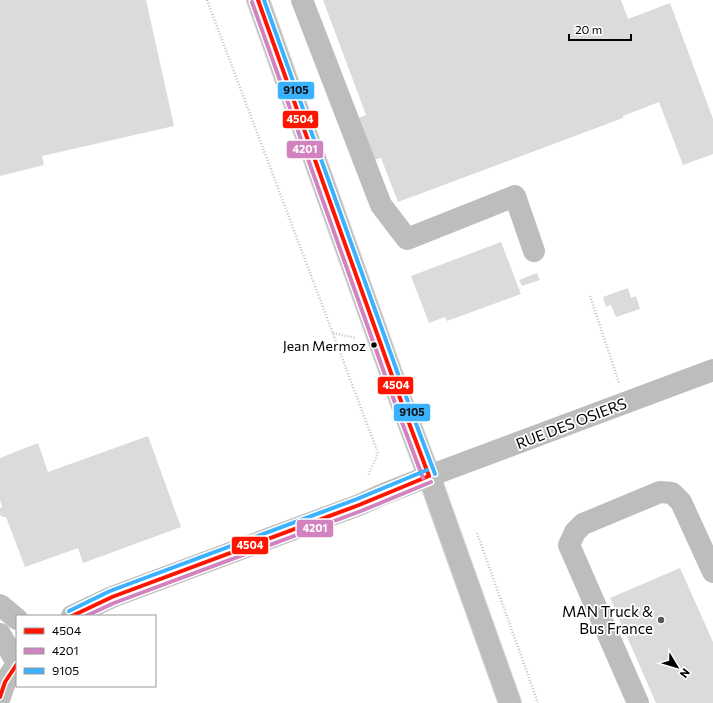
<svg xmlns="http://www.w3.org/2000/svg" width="713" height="703" font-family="Commissioner,sans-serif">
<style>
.building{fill:#dbdbdb}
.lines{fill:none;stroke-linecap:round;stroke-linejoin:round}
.major-casing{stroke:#dbdbdb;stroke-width:24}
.path{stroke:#c2c2c2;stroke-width:2.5;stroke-dasharray:1 2;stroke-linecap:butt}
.minor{stroke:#bdbdbd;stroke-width:22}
.major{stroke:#bdbdbd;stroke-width:22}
.bus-1-casing{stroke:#fff;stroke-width:7}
.bus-2-casing{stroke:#fff;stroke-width:7}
.bus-3-casing{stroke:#fff;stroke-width:7}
.bus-1{stroke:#ff1400;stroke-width:4}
.bus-2{stroke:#d282be;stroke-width:4}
.bus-3{stroke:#3bb2ff;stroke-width:4}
.bus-dot{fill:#000;stroke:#fff;stroke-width:1.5}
.poi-dot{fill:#595959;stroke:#fff;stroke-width:1.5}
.labels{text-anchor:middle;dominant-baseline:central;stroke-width:3.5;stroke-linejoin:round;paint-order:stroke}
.bus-label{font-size:14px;fill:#000;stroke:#fff;text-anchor:end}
.street-label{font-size:15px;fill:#000;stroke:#fff}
.poi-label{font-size:15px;fill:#000;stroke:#fff;text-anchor:end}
.line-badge{stroke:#fff;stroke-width:1.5}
.badge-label{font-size:11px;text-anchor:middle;font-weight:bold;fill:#fff}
.pale-badge-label{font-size:11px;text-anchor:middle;font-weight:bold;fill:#111}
</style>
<rect width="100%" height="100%" fill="#fff"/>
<path class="building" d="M 0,0 L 146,0 L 174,126 L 42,156 L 44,165 L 0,176 Z
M 323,0 L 621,0 L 628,19 L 670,3 L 713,119 L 713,154 L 683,165 L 659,102 L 623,116 L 623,118 L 398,202 L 381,158 L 367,162 L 352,121 L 366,115 Z
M 501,242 L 521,294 L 447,321 L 445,317 L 429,323 L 411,276 Z
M 537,273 L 540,280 L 522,286 L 519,280 Z
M 628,288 L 631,298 L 636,296 L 640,309 L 616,317 L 611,305 L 606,307 L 603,297 Z
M 148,436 L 181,527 L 83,563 L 78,548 L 25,567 L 6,517 L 3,517 L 0,515 L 0,509 L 2,506 L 0,500 L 0,458 L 38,443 L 48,472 Z
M 680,568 L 713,642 L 713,703 L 656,703 L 610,598 Z"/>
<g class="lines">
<defs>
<path id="major" d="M 258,0 L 406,415 L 429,476 L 510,703"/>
</defs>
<use href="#major" class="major-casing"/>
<path class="path" d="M 207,0 L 378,453 L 368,476
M 590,296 L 619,383
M 333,333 L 356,338
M 477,533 L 538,703"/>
<path class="minor" d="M 302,0 L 381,205 L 407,239 L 515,196 L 534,251
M 0,605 L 17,619
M 72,616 L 112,597 L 359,505 L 381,495 L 429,476 L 713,370
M 0,634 L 17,663
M 0,697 L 5,682 L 17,664
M 638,703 L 569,545 L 575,532 L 583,524 L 660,492 L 672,493 L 681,502 L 713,572"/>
<use href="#major" class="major"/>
<defs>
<path id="bus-1" d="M 258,0 L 406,415 L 429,476
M 72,616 L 112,597 L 359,505 L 429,476
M 0,697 L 5,682 L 17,664"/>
<path id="bus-2" d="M 252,2 L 400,417 L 423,478
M 86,616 L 114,603 L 361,511 L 431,482"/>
<path id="bus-3" d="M 264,0 L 412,413 L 435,474
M 69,611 L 110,591 L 357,499 L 427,470"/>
</defs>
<use href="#bus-1" class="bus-1-casing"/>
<use href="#bus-2" class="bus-2-casing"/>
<use href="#bus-3" class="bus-3-casing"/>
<use href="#bus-1" class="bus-1"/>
<use href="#bus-2" class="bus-2"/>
<use href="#bus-3" class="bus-3"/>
</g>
<circle class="bus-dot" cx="374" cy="345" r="3.5"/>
<circle class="poi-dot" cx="661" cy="620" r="4"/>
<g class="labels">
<g class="bus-label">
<text x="366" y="345">Jean Mermoz</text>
</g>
<g class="street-label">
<text transform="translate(571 423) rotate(-21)">RUE DES OSIERS</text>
</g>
<g class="poi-label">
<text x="653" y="611">MAN Truck &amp;<tspan x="653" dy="17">Bus France</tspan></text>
</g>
</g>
<g class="line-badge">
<rect x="277" y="81" width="38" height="19" rx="4" fill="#3bb2ff"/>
<rect x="282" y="110" width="37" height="19" rx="4" fill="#ff1400"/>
<rect x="286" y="140" width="38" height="19" rx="4" fill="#d282be"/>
<rect x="377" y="376" width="37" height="19" rx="4" fill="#ff1400"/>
<rect x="393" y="403" width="38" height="19" rx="4" fill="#3bb2ff"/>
<rect x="296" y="519" width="38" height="19" rx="4" fill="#d282be"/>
<rect x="231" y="536" width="38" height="19" rx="4" fill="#ff1400"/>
</g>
<g class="badge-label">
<text x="300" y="123">4504</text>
<text x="305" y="153">4201</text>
<text x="396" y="389">4504</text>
<text x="315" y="532">4201</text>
<text x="250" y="549">4504</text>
</g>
<g class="pale-badge-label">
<text x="296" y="94">9105</text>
<text x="412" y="416">9105</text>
</g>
<rect x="16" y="615" width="140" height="72" fill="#ffffff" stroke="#999999"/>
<rect x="24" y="628" width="20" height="6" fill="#ff1400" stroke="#999999"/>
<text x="52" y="635" font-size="12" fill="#000000">4504</text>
<rect x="24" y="648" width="20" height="6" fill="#d282be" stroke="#999999"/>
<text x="52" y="655" font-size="12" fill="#000000">4201</text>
<rect x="24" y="668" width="20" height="6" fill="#3bb2ff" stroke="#999999"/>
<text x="52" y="675" font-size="12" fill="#000000">9105</text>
<g transform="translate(677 667) rotate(128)" stroke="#ffffff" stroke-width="3" paint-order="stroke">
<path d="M0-3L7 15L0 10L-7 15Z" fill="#000000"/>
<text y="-6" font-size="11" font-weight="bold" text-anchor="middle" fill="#000000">N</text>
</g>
<path d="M569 34v6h62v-6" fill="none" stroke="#000000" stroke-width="2"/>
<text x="575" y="34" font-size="12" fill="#000000" stroke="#ffffff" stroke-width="3" paint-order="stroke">20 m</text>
</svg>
